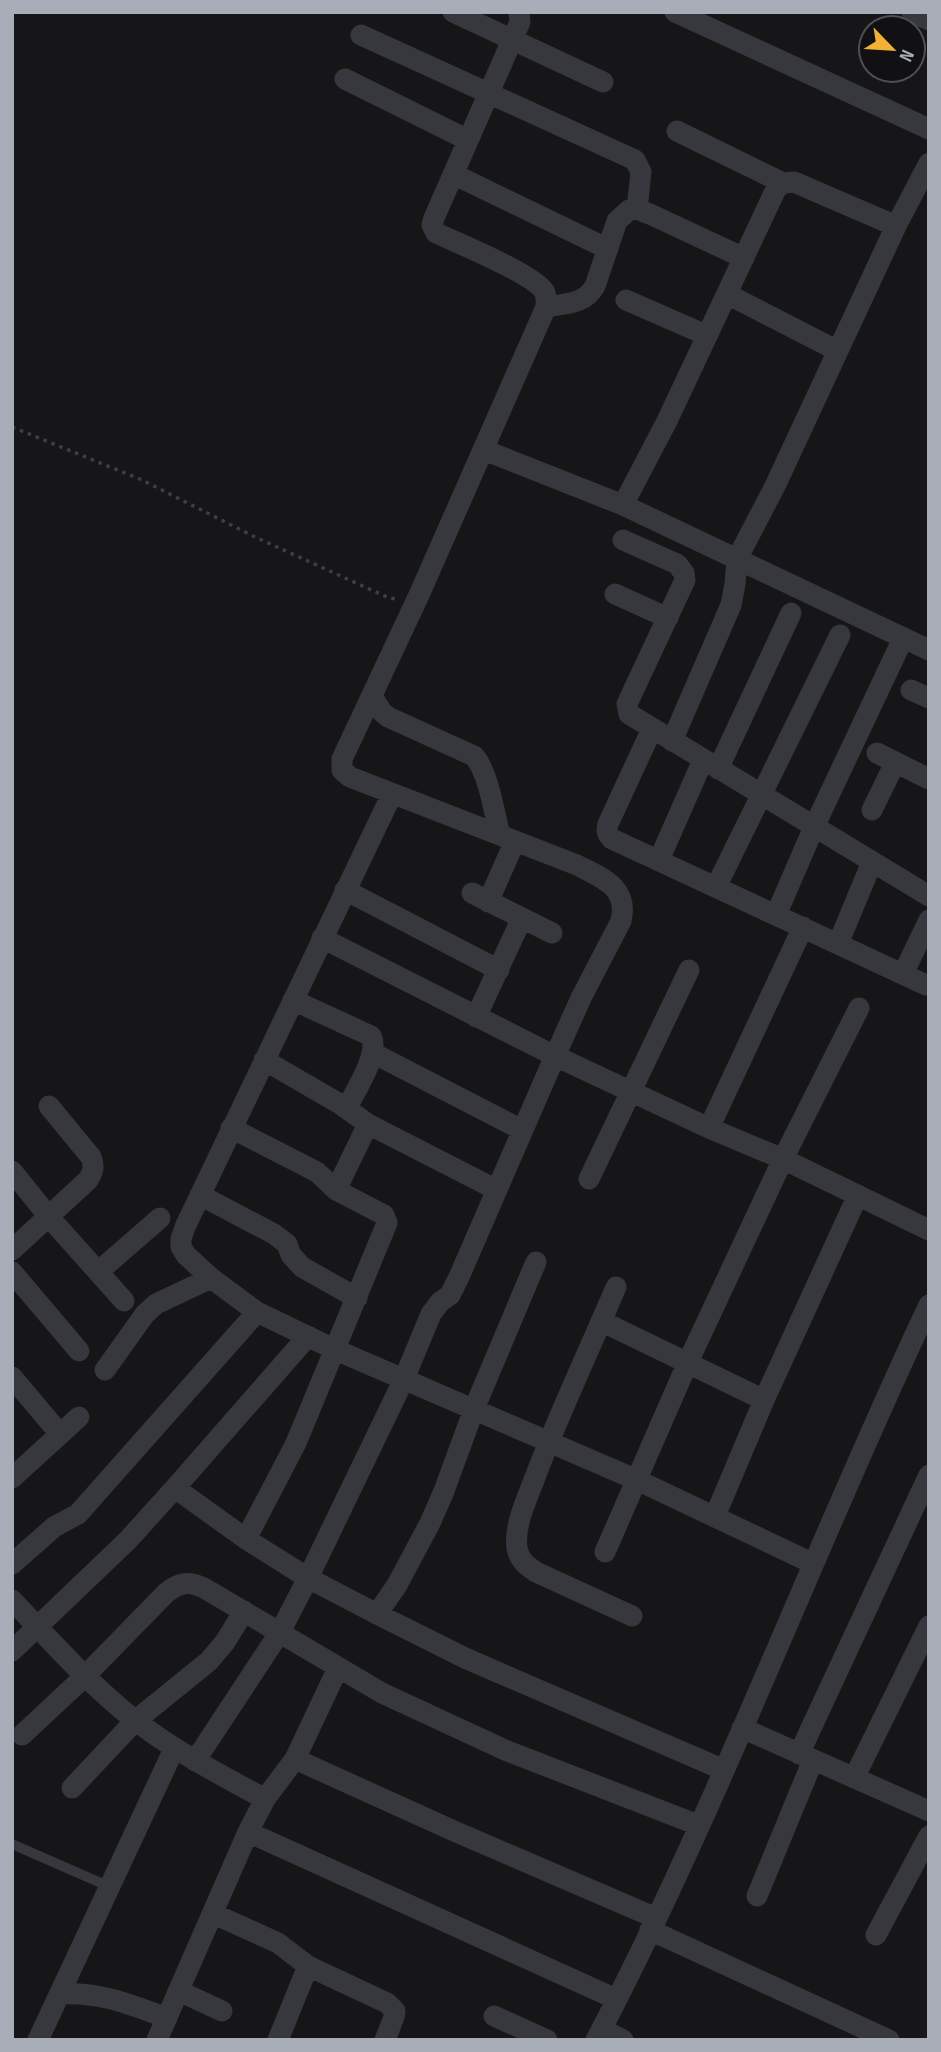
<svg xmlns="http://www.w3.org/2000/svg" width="941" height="2052" font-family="'Sofia Sans Condensed',sans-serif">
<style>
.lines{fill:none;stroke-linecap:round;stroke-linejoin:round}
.path{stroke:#3d3f44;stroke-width:3.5;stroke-dasharray:3.5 5;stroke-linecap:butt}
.lane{stroke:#37383d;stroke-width:10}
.street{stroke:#37383d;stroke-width:21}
</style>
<rect width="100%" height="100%" fill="#161618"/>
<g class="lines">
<path class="path" d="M 12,427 L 142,480 L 253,536 L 389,598 L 397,599"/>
<path class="lane" d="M 12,1844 L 110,1887"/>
<path class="street" d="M 453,12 L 603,82
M 675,12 L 929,129
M 912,12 L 929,20
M 361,35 L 635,160 L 641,172 L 637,209
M 345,79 L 468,140
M 677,131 L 783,183
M 453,174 L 608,249
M 727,294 L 838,351
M 626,300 L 706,335
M 546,307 C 566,303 584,305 595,286 L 617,221 L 629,210 L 637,209 L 652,215 L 744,258
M 484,450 L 623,505 L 929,650
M 623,505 L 667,421 L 776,189 L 783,183 L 794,182 L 896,226
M 623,540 L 677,564 L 684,573 L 685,580 L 627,704 L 629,714 L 929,896
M 615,594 L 668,618
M 911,690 L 929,698
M 372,696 L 382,712 L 388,717 L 474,756 C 489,773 494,813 500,835
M 652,729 L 608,824 C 606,831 607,834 612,839 L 926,985
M 672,741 L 731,605 L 735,584 L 737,559 L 775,486 L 896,226 L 929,163
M 877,753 L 929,779
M 718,769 L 791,613
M 392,794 L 185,1227 L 181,1239 L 181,1247 L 186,1255 L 211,1278 L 257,1312 L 336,1350 L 637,1480 L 812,1563
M 872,810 L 895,763
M 659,860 L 703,760
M 716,887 L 840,635
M 345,890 L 499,970
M 472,893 L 552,933
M 488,902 L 515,841
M 776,915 L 814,827 L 899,647
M 322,938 L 555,1056 L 709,1128 L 783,1159 L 929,1230
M 838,944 L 872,862
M 903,974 L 929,920
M 293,1000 L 371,1036 C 380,1054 355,1091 347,1108
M 476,1017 L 522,918
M 373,1053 L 522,1130
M 264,1060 L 340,1104 L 368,1124 L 497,1190
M 231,1128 L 317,1172 L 336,1190 L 384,1215 L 387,1223 L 296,1443 L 246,1539
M 709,1128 L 803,927
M 12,1171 L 49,1217 L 124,1301
M 589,1179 L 689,970
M 336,1190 L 368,1124
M 200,1195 L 274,1234 L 287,1244 L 291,1255 L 302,1267 L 357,1298
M 12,1250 L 88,1180 C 93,1172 95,1167 91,1157 L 49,1106
M 12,1272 L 79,1351
M 98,1272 L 160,1218
M 616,1287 C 589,1351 558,1415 534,1480 C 526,1501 514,1526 517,1548 C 519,1560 527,1566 536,1572 L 632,1616
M 601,1321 L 764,1400
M 105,1370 L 145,1314 L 156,1304 L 211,1278
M 12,1377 L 60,1434
M 12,1478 L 79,1417
M 175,1488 L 246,1539 L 308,1578 L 377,1614 L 465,1658 L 724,1770
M 715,1516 L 764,1400 L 858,1195
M 605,1552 L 688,1362 L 783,1159 L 859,1008
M 12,1564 L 54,1527 L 78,1514 L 257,1312
M 12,1600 C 52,1642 90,1685 136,1721 C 176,1752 221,1775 265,1799
M 377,1614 L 397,1585 L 430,1523 L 444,1491 L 474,1409 L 536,1262
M 12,1651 L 128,1540 L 175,1488 L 308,1336
M 742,1728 L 929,1811
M 22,1735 L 84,1677 L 166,1593 C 180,1582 188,1581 204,1588 L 382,1693 L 505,1750 L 698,1825
M 799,1754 L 929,1475
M 295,1759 L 454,1831 L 656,1918
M 195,1761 L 280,1632 L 308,1578 L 404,1379 L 431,1314 L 440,1302 L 450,1295 L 459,1277 L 555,1056 L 581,998 L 621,921 C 629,887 602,878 577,865 L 350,777 L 342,770 L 342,759 L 419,595 L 546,307 C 546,302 547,296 544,291 C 533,274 458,243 436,233 L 432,225 L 434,218 L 520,22 L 519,12
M 854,1778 L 929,1626
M 72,1788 L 135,1721 L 209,1661 L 225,1642 L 244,1611
M 248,1832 L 616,1999
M 757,1896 L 813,1760
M 214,1914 L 278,1943 L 308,1966 L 387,2003 L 395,2011 L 394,2017 L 385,2040
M 650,1930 L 889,2040
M 876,1935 L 929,1836
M 179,1991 L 222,2011
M 60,1994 C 101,1992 129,2004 167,2018
M 494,2016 L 547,2040
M 602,2029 L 623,2040
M 38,2040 L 174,1749
M 157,2040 L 248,1832 L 265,1799 L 295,1759 L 338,1668
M 278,2040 L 308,1966
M 596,2040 C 721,1801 814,1548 929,1305"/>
</g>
<rect width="941" height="2052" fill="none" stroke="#a8adb8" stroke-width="28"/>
<g transform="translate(892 49) rotate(115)"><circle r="33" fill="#111113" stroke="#4d4f55" stroke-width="2"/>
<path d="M0-5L12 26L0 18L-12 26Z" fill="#f2b134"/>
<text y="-10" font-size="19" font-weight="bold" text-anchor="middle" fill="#a8adb8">N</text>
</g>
</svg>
